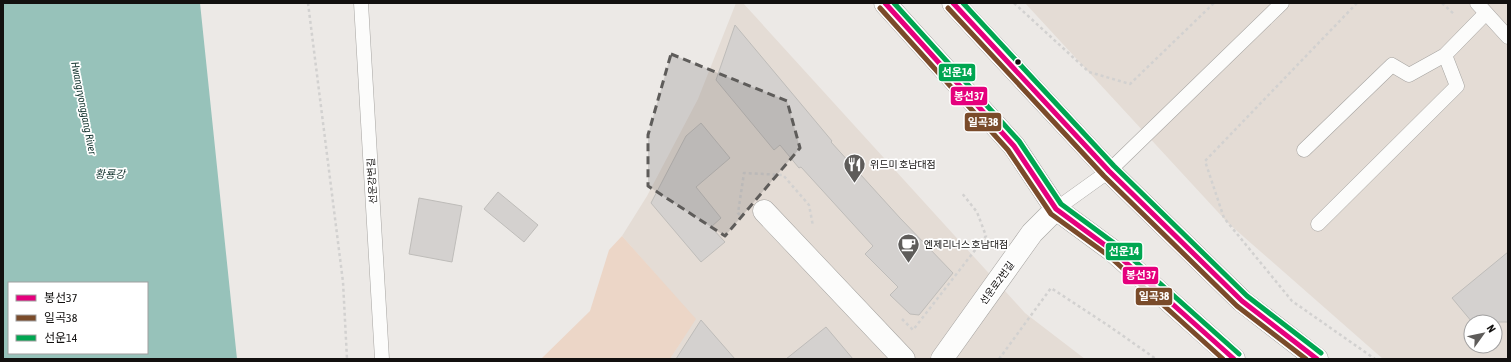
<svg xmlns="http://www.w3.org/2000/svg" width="1511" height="362" font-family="'Asap Condensed','Noto Sans KR',sans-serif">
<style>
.built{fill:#e4dcd5;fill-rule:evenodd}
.green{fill:#ecd6c7}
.water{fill:#97c2ba;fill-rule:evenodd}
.building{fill:#d4d1cf;stroke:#bebcb9}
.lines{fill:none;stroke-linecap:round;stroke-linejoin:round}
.lane-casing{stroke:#a6a4a1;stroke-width:15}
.street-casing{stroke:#a6a4a1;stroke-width:23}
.primary-casing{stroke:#a6a4a1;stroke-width:23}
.path{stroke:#d2d1d0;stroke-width:2.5;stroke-dasharray:3 3;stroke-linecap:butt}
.lane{stroke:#fcfcfb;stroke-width:14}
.street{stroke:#fcfcfb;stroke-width:22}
.primary{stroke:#fcfcfb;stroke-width:22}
.bus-1-casing{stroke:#fff;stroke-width:8}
.bus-2-casing{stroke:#fff;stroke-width:8}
.bus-3-casing{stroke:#fff;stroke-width:8}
.bus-1{stroke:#e5007d;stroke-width:5}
.bus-2{stroke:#7a4b2a;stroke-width:5}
.bus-3{stroke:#00a651;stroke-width:5}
.marked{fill:#5e5c5a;fill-opacity:0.2;stroke:#5e5c5a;stroke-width:3;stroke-dasharray:8 5;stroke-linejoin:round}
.bus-dot{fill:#12100f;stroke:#fff;stroke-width:1.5}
.labels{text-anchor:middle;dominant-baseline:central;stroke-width:3.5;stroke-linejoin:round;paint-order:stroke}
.poi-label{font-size:10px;fill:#12100f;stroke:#fff;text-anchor:start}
.street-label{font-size:10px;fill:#12100f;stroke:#fff}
.water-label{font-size:11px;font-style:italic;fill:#14342f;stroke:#fff}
.line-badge{stroke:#fff;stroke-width:1.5}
.badge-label{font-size:11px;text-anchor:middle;font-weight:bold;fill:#fff}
</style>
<rect width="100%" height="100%" fill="#ece9e6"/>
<path class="built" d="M 736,3 L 743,3 L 1025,313 L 1085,359 L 670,359 L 695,319 L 622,236 L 647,196 L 698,99 Z
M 1025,3 L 1508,3 L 1508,359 L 1383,359 L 1228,223 ZM 1471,322 L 1495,322 L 1495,346 L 1471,346 Z"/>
<path class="green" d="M 622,236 L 696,319 L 670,359 L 541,359 L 590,311 L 609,250 Z"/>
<path class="water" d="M 3,3 L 200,3 L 237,359 L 3,359 ZM 9,283 L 147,283 L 147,353 L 9,353 Z"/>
<path class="building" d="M 735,25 L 832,141 L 831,142 L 900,218 L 953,273 L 919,315 L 910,314 L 890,295 L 898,287 L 865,254 L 873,246 L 801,167 L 799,168 L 780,145 L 774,150 L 716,80 Z
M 701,123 L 730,158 L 696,187 L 721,218 L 711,227 L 725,242 L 701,262 L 651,203 L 686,136 Z
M 498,192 L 538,225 L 524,242 L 484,209 Z
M 419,198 L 462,206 L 452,262 L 409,254 Z
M 1508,252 L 1508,322 L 1472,322 L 1452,298 Z
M 701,320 L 735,359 L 676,359 Z
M 826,327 L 853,359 L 786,359 Z"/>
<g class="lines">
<defs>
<path id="lane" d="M 361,3 L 382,359
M 1477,3 L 1508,37
M 1304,150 L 1392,65 L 1409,75 L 1445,55 L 1486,13
M 1056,209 L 1109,171 L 1282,3
M 1318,224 L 1457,86 L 1445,55"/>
<path id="street" d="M 764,211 L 904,359
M 942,359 L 1032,233 L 1056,209"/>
<path id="primary" d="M 885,3 L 1014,146 L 1056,209 L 1113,251 L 1234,359
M 953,3 L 1109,171 L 1242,301 L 1317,359"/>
</defs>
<use href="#lane" class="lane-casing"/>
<use href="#street" class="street-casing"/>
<use href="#primary" class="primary-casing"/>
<path class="path" d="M 308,3 L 343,282 L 347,359
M 1014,3 L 1089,72 L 1130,84 L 1214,3
M 1357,3 L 1205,161 L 1224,218 L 1292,301 L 1375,359
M 1442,3 L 1455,15
M 740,215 L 738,213 L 744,173 L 783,175 L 809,205 L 813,226
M 902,319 L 913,330 L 986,236 L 977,212 L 961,192
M 999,359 L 1051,288 L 1109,326 L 1156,359"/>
<use href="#lane" class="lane"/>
<use href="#street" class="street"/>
<use href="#primary" class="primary"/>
<defs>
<path id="bus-1" d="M 885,3 L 1014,146 L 1056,209 L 1113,251 L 1234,359
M 953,3 L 1109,171 L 1242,301 L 1317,359"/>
<path id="bus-2" d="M 880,8 L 1008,150 L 1051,214 L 1109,256 L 1223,359
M 948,8 L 1104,176 L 1237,306 L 1306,359"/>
<path id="bus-3" d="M 894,3 L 1019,141 L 1061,204 L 1118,246 L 1239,354
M 963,3 L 1114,166 L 1247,296 L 1321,353"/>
</defs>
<use href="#bus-1" class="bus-1-casing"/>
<use href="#bus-2" class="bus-2-casing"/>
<use href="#bus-3" class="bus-3-casing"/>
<use href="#bus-1" class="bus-1"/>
<use href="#bus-2" class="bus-2"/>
<use href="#bus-3" class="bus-3"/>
</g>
<path class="marked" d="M 671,54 L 787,101 L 800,148 L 725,236 L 648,186 L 648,135 Z"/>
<defs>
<symbol id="restaurant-pin" viewBox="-11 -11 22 30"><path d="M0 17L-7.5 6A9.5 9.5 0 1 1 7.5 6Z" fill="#5e5c5a" stroke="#fff"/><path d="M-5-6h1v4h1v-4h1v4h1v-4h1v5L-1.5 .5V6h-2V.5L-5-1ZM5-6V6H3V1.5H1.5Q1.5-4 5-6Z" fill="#fff"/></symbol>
<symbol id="cafe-pin" viewBox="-11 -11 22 30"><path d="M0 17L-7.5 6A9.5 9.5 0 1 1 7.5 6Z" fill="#5e5c5a" stroke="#fff"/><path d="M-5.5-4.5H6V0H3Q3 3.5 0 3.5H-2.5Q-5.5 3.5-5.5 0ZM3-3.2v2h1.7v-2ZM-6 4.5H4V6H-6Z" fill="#fff"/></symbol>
</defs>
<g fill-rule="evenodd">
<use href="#restaurant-pin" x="842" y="152" width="25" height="34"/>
<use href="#cafe-pin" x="896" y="232" width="25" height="34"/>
</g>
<circle class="bus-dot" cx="1018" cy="62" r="3.5"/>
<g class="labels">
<g class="poi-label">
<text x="870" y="164">위드미 호남대점</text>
<text x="924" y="244">엔제리너스 호남대점</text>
</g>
<g class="street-label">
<text transform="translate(372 181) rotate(-93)">선운강변길</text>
<text transform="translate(997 283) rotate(-54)">선운로2번길</text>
</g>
<g class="water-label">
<text transform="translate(84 108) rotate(79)">Hwangryonggang River</text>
<text x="110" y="174">황룡강</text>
</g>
</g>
<g class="line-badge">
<rect x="938" y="63" width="38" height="19" rx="4" fill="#00a651"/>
<rect x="950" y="86" width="38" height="20" rx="4" fill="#e5007d"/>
<rect x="964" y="112" width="38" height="20" rx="4" fill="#7a4b2a"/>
<rect x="1105" y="242" width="38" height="19" rx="4" fill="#00a651"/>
<rect x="1122" y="266" width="37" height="19" rx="4" fill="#e5007d"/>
<rect x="1135" y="287" width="38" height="19" rx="4" fill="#7a4b2a"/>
</g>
<g class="badge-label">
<text x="957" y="76">선운14</text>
<text x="969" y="100">봉선37</text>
<text x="983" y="126">일곡38</text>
<text x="1124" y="255">선운14</text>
<text x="1141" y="279">봉선37</text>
<text x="1154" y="300">일곡38</text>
</g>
<rect width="1511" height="362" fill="none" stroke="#12100f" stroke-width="8"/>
<rect x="8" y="282" width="140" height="72" fill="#ffffff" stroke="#a09f9f"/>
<rect x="16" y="295" width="20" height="6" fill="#e5007d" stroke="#a09f9f"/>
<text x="44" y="302" font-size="12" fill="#12100f">봉선37</text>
<rect x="16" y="315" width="20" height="6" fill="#7a4b2a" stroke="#a09f9f"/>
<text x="44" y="322" font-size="12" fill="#12100f">일곡38</text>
<rect x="16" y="335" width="20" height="6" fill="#00a651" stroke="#a09f9f"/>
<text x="44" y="342" font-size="12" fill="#12100f">선운14</text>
<g transform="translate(1483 334) rotate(57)"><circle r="19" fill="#ffffff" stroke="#a09f9f"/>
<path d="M0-3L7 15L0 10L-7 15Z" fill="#5e5c5a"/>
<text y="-6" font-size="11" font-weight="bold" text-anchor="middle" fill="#12100f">N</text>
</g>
</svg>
